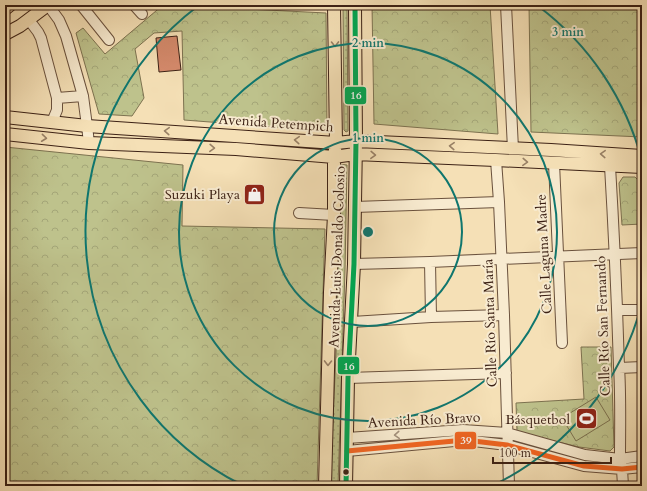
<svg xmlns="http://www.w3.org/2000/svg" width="647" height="491" font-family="Cardo,serif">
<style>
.grass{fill:url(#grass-dots);stroke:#7d7250}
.forest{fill:url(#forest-crowns);stroke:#7d7250}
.pitch{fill:#bec28c;stroke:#7d7250}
.building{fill:#d4896b;stroke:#3c2115}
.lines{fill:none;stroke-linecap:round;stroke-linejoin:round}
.minor-casing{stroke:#6a513d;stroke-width:12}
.major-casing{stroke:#3c2115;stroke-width:14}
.minor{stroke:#f8ebd0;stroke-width:10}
.major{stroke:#f5e0b6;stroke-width:12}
.bus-1-casing{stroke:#f8ebd0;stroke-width:8}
.bus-2-casing{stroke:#f8ebd0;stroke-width:8}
.bus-1{stroke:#f26522;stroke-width:5}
.bus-2{stroke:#00a651;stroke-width:5}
.oneway{stroke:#988066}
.oneway2{stroke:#a3907c}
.ring{fill:none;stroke:#0f766e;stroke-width:2}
.bus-dot{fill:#3c2115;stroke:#f8ebd0;stroke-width:1.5}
.labels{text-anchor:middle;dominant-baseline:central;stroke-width:4;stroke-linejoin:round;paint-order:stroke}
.street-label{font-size:14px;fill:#3c2115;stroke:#f8ebd0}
.poi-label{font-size:14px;fill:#3c2115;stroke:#f8ebd0;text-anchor:end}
.centre{fill:#0f766e;stroke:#f8ebd0;stroke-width:2}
.ring-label{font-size:12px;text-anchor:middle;font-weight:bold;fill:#0f766e;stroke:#f8ebd0;stroke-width:4;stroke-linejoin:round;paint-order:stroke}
.line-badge{stroke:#f8ebd0;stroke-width:1.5}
.badge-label{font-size:11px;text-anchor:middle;font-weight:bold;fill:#fff}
</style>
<defs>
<pattern id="grass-dots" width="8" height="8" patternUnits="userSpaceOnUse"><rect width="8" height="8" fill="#bec28c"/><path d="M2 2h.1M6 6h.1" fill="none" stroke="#a4a678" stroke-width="1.8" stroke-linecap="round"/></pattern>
<pattern id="forest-crowns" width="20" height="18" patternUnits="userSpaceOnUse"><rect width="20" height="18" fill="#bec28c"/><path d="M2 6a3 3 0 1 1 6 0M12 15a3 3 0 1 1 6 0" fill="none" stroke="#a4a678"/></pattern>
</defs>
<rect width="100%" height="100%" fill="#f5e0b6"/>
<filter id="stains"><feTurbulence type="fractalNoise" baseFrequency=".005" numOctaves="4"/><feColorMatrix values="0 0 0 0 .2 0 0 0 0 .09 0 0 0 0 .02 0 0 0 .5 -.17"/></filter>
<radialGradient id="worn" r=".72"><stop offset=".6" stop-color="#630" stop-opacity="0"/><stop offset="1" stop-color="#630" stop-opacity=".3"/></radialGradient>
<path class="grass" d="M 343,5 L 347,5 L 348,131 L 346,132 L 344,130 Z
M 339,164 L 347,165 L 345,270 L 338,486 L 330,486 L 337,332 Z"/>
<path class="forest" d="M 163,5 L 247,5 L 247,9 L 326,13 L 327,131 L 184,120 L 182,31 L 154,33 L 135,49 L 144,98 L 132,116 L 99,114 L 76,33 L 83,28 L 105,54 Z
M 372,5 L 490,5 L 498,134 L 374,124 Z
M 529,5 L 642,5 L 642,137 L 531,132 Z
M 5,147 L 183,165 L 182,226 L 325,229 L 317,486 L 5,486 Z
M 623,177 L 635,177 L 639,181 L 642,182 L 642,224 L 622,225 L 619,183 Z
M 581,347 L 611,347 L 614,447 L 610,451 L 579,447 L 517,432 L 516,403 L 584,399 Z"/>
<path class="pitch" d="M 596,397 L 610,420 L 576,441 L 562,418 Z"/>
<path class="building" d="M 177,36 L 181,70 L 159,72 L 156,38 Z"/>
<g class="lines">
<defs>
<path id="minor" d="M 48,5 L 59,20 L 66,36 L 83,96 L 87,126 L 89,143
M 81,5 L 109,40
M 134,5 L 142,14
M 506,5 L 513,149
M 29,20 L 38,32 L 41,38 L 57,98 L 57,110 L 52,122
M 57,98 L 83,96
M 496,160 L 499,202 L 504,315 L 509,486
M 554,163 L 562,343
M 610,166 C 614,233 617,300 619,367 C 621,397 620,428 620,459 L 622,469 L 623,486
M 355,207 L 499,202
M 299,213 L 334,215
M 430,262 L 431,317
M 354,264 L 430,262 L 642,253
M 618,310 L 642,310
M 352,322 L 431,317 L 504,315
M 619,368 L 642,367
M 348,378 L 506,373
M 347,438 L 463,430 L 507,433 L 585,455 L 620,459 L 642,456
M 347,451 L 465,440 L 507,445 L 584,466 L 622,469 L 642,467"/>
<path id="major" d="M 5,9 L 10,5
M 5,34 L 20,26 L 48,5
M 5,117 L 87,126 L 336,143 L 356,141 L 551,150 L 642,156
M 5,134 L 89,143 L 236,149 L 334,157 L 355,154 C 451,158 546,162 642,167
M 325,486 L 330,292 L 334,215 L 334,157 L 336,143 L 334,5
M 346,486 L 348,378 L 354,264 L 356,141 L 355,5"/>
</defs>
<use href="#minor" class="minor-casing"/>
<use href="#major" class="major-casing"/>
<use href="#minor" class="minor"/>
<use href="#major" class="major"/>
<defs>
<path id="bus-1" d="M 347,451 L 465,440 L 507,445 L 584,466 L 622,469 L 642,467"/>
<path id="bus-2" d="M 346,486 L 348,378 L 354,264 L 356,141 L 355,5"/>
</defs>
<use href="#bus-1" class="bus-1-casing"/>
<use href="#bus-2" class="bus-2-casing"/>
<use href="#bus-1" class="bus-1"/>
<use href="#bus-2" class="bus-2"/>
</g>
<defs><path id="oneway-chevron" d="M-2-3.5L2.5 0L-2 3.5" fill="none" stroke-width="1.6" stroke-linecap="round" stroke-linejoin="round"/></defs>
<g class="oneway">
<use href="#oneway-chevron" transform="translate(335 44) rotate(89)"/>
<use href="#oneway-chevron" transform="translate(167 131) rotate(-176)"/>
<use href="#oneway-chevron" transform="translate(44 138) rotate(6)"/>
<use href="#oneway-chevron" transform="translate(297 140) rotate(-176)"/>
<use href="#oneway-chevron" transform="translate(452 146) rotate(-177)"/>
<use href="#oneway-chevron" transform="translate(212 148) rotate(2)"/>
<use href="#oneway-chevron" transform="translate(603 154) rotate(-177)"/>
<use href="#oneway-chevron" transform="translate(373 155) rotate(2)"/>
<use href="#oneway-chevron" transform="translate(525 162) rotate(3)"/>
<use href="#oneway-chevron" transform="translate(328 363) rotate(91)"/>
</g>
<use class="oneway2" href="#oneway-chevron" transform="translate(397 435) rotate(176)"/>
<g class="ring">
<circle cx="368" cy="232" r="94"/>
<circle cx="368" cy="232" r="189"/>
<path d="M642 303A283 283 0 0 1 494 485M242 485A283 283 0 0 1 198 6M538 6A283 283 0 0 1 642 161"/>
</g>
<defs>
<symbol id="shop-square" viewBox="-11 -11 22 22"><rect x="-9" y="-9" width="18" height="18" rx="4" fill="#8f2418" stroke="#f8ebd0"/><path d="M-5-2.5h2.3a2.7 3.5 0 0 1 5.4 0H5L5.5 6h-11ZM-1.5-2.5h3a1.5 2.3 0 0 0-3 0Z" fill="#fff"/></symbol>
<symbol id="stadium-square" viewBox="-11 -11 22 22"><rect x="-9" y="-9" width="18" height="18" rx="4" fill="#8f2418" stroke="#f8ebd0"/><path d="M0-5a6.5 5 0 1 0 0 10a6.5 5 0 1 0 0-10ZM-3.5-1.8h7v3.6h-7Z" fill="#fff"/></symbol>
</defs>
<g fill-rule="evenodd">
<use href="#shop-square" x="242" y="182" width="25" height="25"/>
<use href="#stadium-square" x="574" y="406" width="25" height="25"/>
</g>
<circle class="bus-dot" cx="346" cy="472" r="3.5"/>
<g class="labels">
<g class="street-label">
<text transform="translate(276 123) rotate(4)">Avenida Petempich</text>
<text transform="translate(544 254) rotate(-93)">Calle Laguna Madre</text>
<text transform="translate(337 257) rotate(-88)">Avenida Luis Donaldo Colosio</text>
<text transform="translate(490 323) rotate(-92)">Calle Río Santa María</text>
<text transform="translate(603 326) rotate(-92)">Calle Río San Fernando</text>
<text transform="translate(424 420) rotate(-3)">Avenida Río Bravo</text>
</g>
<g class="poi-label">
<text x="240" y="194">Suzuki Playa</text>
<text x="570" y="419">Básquetbol</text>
</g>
</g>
<circle cx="368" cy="232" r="6" class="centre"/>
<g class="ring-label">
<text x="568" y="36">3 min</text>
<text x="368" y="47">2 min</text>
<text x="368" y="142">1 min</text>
</g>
<g class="line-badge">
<rect x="344" y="86" width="23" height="19" rx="4" fill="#00a651"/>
<rect x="337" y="356" width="23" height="19" rx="4" fill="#00a651"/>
<rect x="454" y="431" width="23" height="19" rx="4" fill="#f26522"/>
</g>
<g class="badge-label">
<text x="356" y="99">16</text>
<text x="349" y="370">16</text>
<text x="466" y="444">39</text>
</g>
<rect width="647" height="491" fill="none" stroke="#f5e0b6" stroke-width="20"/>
<rect x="6" y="6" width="635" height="479" fill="none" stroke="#3c2115" stroke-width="2"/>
<rect x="10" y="10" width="627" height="471" fill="none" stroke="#3c2115"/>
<path d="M493 457v6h118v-6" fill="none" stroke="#3c2115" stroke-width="2"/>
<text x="499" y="457" font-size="12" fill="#3c2115" stroke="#f8ebd0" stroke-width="3" paint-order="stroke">100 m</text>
<rect width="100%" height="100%" filter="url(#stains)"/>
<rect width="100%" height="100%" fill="url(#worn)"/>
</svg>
